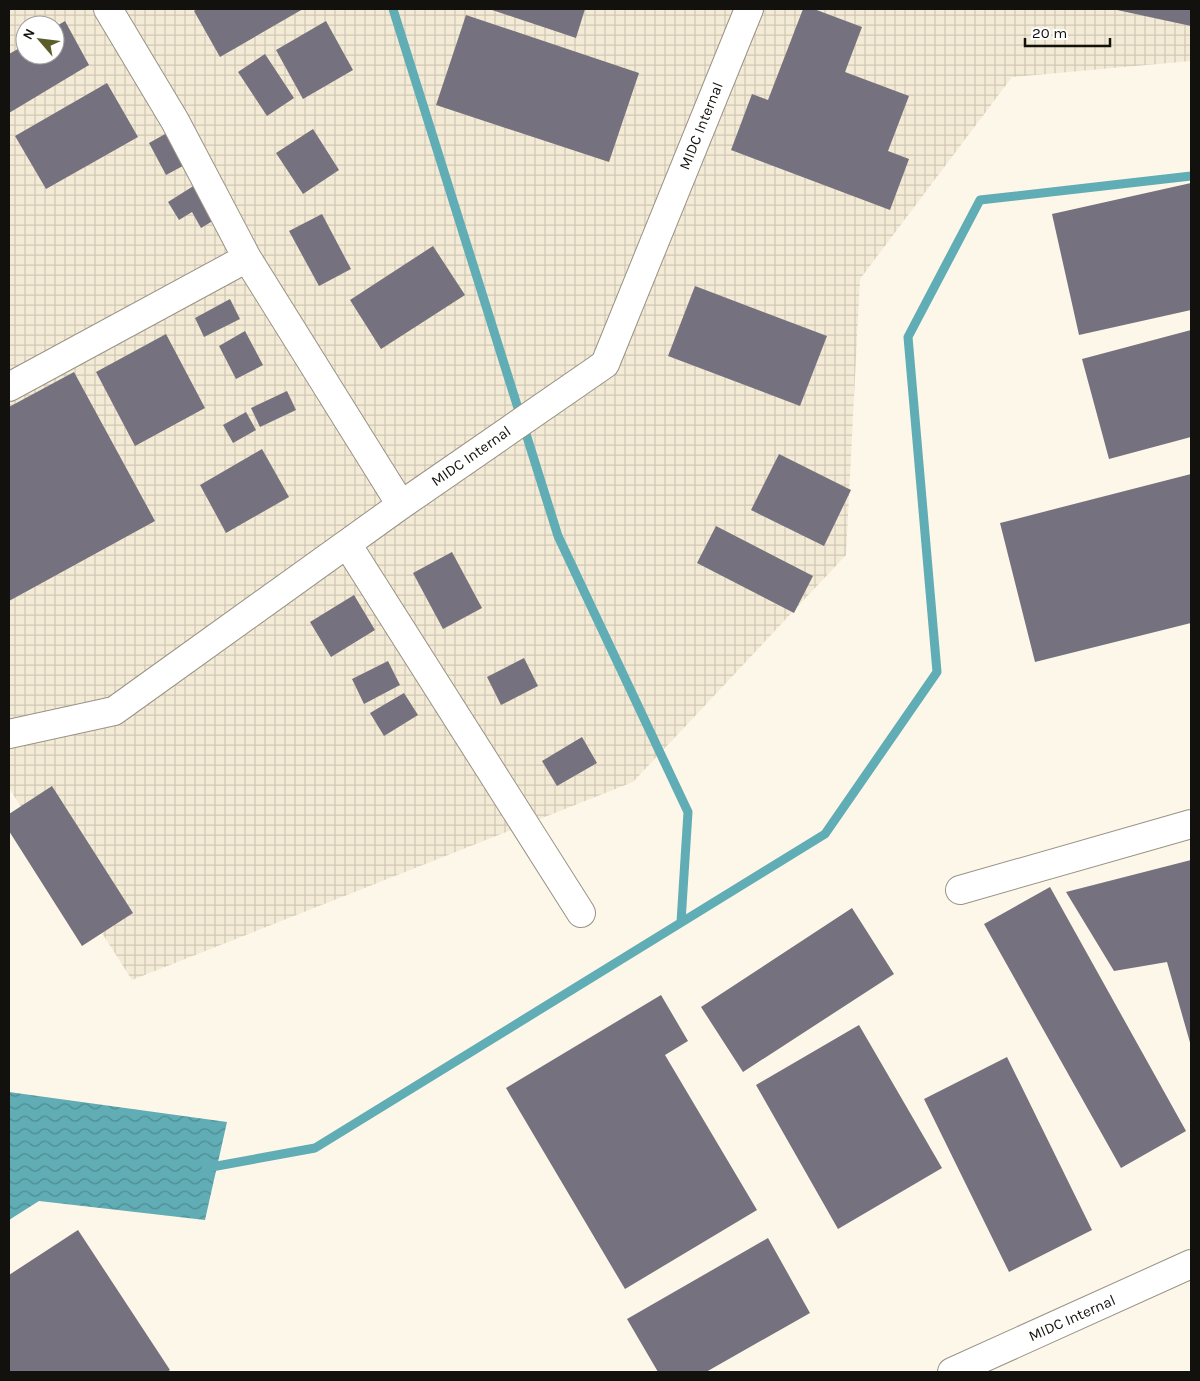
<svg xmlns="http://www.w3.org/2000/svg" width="1200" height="1381" font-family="Karla,sans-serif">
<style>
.industrial{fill:url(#industrial-grid);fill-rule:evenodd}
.water{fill:url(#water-waves)}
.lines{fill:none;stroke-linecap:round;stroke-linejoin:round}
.stream{stroke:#61adb5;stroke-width:9}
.building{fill:#75717e}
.minor-casing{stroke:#999386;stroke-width:30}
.major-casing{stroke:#999386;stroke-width:30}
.minor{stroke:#fff;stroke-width:28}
.major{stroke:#fff;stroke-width:28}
.labels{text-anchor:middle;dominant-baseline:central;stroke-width:4;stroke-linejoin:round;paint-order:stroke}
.street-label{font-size:15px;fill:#13110d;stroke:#fff}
</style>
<defs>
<pattern id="industrial-grid" width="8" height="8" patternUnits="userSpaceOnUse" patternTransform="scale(1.25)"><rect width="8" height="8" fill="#f4ebd6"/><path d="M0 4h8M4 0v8" fill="none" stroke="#d0c8b6"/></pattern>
<pattern id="water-waves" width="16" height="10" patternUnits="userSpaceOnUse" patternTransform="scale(1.25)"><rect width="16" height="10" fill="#61adb5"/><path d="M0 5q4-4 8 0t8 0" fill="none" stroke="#4f8b92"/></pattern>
</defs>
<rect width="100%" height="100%" fill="#fdf7e9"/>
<path class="industrial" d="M 9,9 L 1191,9 L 1191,61 L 1012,77 L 860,279 L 846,555 L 633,782 L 132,980 L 9,788 ZM 25,25 L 55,25 L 55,55 L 25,55 Z"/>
<path class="water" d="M 9,1092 L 227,1122 L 205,1220 L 39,1201 L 9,1220 Z"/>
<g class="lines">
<path class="stream" d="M 393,9 L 558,536 L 688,812 L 681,922
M 206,1168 L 315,1148 L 825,834 L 937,672 L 908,337 L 980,200 L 1191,176"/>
</g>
<path class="building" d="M 197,9 L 303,9 L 220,57 L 194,11 Z
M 489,9 L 585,9 L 576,38 Z
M 803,9 L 814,9 L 862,27 L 845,72 L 909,96 L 888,151 L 909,159 L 890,210 L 731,150 L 752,94 L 768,100 Z
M 1117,9 L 1191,9 L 1191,26 L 1117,10 Z
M 466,15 L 639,73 L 609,162 L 436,105 Z
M 65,21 L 89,65 L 9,113 L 9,54 L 25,45 L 25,55 L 55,55 L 55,27 Z
M 326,21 L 353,70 L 303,99 L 276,50 Z
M 265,54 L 294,98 L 267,116 L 238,72 Z
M 107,83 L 138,137 L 46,189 L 15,136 Z
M 176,128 L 194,160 L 166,175 L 149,143 Z
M 313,129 L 339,170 L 303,194 L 276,153 Z
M 1191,183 L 1191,310 L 1079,335 L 1052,214 Z
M 195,185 L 216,219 L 201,228 L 192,212 L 179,220 L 168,202 Z
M 322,214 L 351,269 L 319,286 L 289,231 Z
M 433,246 L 465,295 L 381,349 L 350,300 Z
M 695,286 L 827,336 L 800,406 L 668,356 Z
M 230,299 L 240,319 L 204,337 L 195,318 Z
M 1191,330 L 1191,437 L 1109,459 L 1082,359 Z
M 245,331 L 263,365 L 236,379 L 219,346 Z
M 166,334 L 205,408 L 135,446 L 96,372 Z
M 74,372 L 155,521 L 9,601 L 9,407 Z
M 287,391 L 296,410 L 260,427 L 251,408 Z
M 246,412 L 256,430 L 233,443 L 223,425 Z
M 262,449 L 289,497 L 226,533 L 200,485 Z
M 779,454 L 851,490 L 824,546 L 751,510 Z
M 1191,474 L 1191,623 L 1035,662 L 1000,523 Z
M 716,526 L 813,576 L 794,613 L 697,563 Z
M 452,552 L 482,608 L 443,629 L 413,573 Z
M 354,595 L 375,630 L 331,657 L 310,622 Z
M 524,658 L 538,686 L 501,705 L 487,677 Z
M 388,661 L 400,685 L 364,704 L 352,679 Z
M 404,693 L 418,715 L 384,736 L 370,713 Z
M 582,737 L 597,763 L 557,786 L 542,761 Z
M 52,786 L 133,913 L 82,946 L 9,831 L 9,814 Z
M 1191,860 L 1191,1046 L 1167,962 L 1114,971 L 1066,892 Z
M 1050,887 L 1186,1131 L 1121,1168 L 984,924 Z
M 852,908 L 894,974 L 743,1072 L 701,1007 Z
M 661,995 L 688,1041 L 665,1055 L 757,1210 L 625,1289 L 506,1088 Z
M 859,1025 L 942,1168 L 838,1229 L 756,1085 Z
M 1007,1057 L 1092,1230 L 1009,1272 L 924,1099 Z
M 78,1230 L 170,1370 L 167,1372 L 9,1372 L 9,1275 Z
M 768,1238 L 810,1313 L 706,1372 L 658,1372 L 627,1319 Z"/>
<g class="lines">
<defs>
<path id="minor" d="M 108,9 L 175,121 L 247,258 L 401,505
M 9,387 L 247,258
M 347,544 L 581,913
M 9,734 L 114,711 L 401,505 L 605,364 L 749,9
M 960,890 L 1191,824"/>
<path id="major" d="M 952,1372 L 1191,1264"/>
</defs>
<use href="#minor" class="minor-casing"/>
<use href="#major" class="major-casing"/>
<use href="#minor" class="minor"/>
<use href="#major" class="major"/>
</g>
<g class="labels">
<g class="street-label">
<text transform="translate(701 126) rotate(-68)">MIDC Internal</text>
<text transform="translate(471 456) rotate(-35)">MIDC Internal</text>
<text transform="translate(1072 1318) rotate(-24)">MIDC Internal</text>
</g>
</g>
<rect width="1200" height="1381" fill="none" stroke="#13110d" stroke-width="20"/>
<g transform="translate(40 40) rotate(298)"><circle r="24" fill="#ffffff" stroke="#a1a09e"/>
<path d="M0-4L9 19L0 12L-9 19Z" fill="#5b5d2a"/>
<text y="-8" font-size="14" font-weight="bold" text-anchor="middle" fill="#13110d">N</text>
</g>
<path d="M1025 38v8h85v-8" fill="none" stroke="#13110d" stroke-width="2.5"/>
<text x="1032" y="38" font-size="15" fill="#13110d" stroke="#ffffff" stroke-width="4" paint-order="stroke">20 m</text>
</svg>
